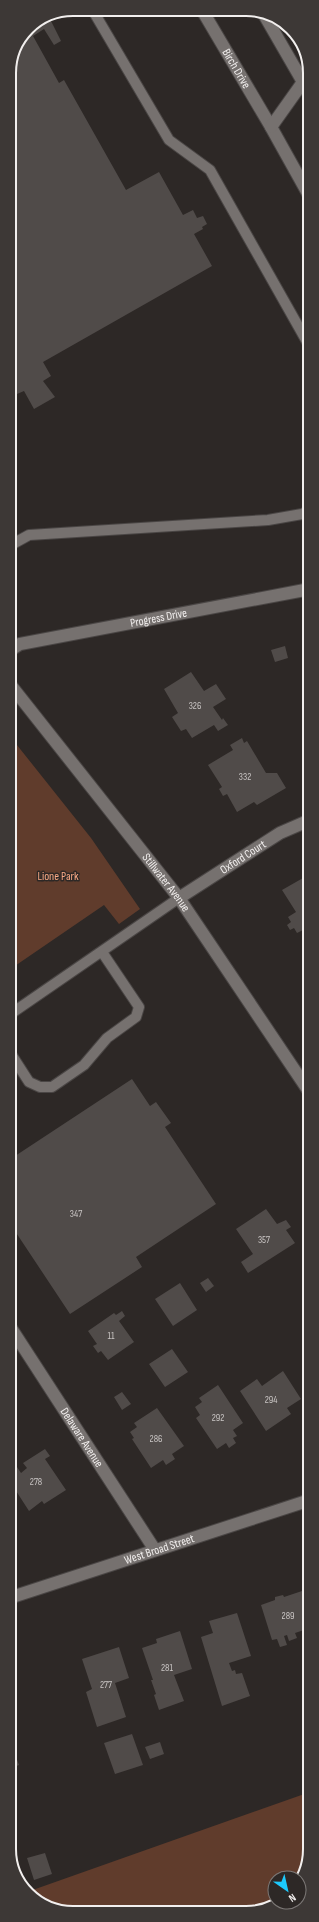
<svg xmlns="http://www.w3.org/2000/svg" width="319" height="1922" font-family="'Sofia Sans Condensed',sans-serif">
<style>
.green{fill:#603c2c}
.building{fill:#504b49}
.lines{fill:none;stroke-linecap:round;stroke-linejoin:round}
.service-casing{stroke:#4a4645;stroke-width:12}
.minor-casing{stroke:#4a4645;stroke-width:14}
.secondary-casing{stroke:#4a4645;stroke-width:14}
.service{stroke:#76716f;stroke-width:10}
.minor{stroke:#76716f;stroke-width:12}
.secondary{stroke:#76716f;stroke-width:12}
.labels{text-anchor:middle;dominant-baseline:central;stroke-width:3;stroke-linejoin:round;paint-order:stroke}
.number-label{font-size:10px;fill:#cac6c5}
.street-label{font-size:12px;fill:#f2efee;stroke:#2d2826}
.park-label{font-size:12px;fill:#faa985;stroke:#2d2826}
.rim{fill:none;stroke:#f2efee;stroke-width:2}
</style>
<rect width="100%" height="100%" fill="#2d2826"/>
<path class="green" d="M 9,735 L 91,838 L 140,909 L 119,924 L 104,905 L 9,970 Z
M 310,1792 L 310,1849 L 299,1878 L 275,1878 L 275,1901 L 250,1913 L 57,1911 L 27,1892 Z"/>
<path class="building" d="M 50,19 L 61,41 L 54,45 L 44,29 L 33,36 L 59,83 L 64,80 L 126,190 L 159,172 L 183,215 L 193,210 L 197,218 L 203,216 L 207,224 L 202,227 L 203,229 L 194,234 L 212,266 L 43,362 L 51,376 L 43,381 L 55,397 L 34,409 L 24,391 L 17,394 L 9,382 L 9,69 L 28,28 Z
M 285,646 L 288,658 L 275,662 L 271,650 Z
M 191,672 L 204,691 L 216,684 L 226,699 L 213,707 L 222,720 L 223,718 L 228,725 L 218,731 L 214,725 L 192,738 L 186,729 L 181,731 L 172,717 L 178,713 L 164,689 Z
M 242,738 L 244,743 L 247,741 L 266,773 L 277,773 L 286,788 L 257,805 L 254,802 L 237,812 L 227,794 L 223,796 L 219,789 L 222,787 L 208,765 L 233,750 L 230,745 Z
M 310,874 L 310,937 L 305,929 L 297,933 L 294,928 L 290,930 L 287,925 L 291,922 L 288,917 L 296,912 L 282,890 Z
M 132,1079 L 150,1106 L 156,1102 L 171,1123 L 165,1127 L 216,1204 L 136,1257 L 142,1267 L 70,1314 L 9,1222 L 9,1160 Z
M 266,1209 L 277,1224 L 286,1220 L 291,1227 L 286,1230 L 295,1243 L 248,1273 L 241,1262 L 253,1254 L 236,1229 Z
M 208,1278 L 214,1286 L 206,1292 L 200,1283 Z
M 180,1283 L 197,1310 L 173,1326 L 155,1299 Z
M 122,1311 L 125,1316 L 119,1321 L 134,1342 L 108,1360 L 101,1351 L 98,1353 L 93,1346 L 97,1344 L 88,1331 L 114,1313 L 116,1315 Z
M 172,1349 L 188,1372 L 165,1387 L 149,1364 Z
M 283,1371 L 301,1399 L 287,1408 L 291,1414 L 266,1431 L 240,1391 L 257,1379 L 262,1386 Z
M 218,1385 L 243,1423 L 233,1430 L 237,1436 L 233,1438 L 236,1443 L 229,1448 L 226,1443 L 217,1449 L 196,1418 L 200,1415 L 195,1407 L 202,1402 L 199,1398 Z
M 122,1392 L 131,1404 L 122,1410 L 114,1397 Z
M 157,1408 L 184,1446 L 172,1454 L 175,1459 L 166,1465 L 163,1460 L 151,1468 L 132,1439 L 134,1438 L 130,1432 L 137,1427 L 134,1423 Z
M 45,1449 L 50,1456 L 45,1459 L 66,1490 L 44,1504 L 42,1501 L 29,1511 L 9,1480 L 16,1476 L 12,1471 L 17,1467 L 21,1473 L 27,1468 L 23,1463 Z
M 305,1590 L 310,1605 L 310,1628 L 295,1633 L 297,1638 L 289,1641 L 287,1635 L 284,1636 L 287,1645 L 280,1647 L 277,1639 L 272,1640 L 261,1605 L 275,1600 L 275,1597 L 283,1595 L 284,1597 Z
M 237,1613 L 251,1656 L 229,1663 L 232,1671 L 235,1670 L 236,1674 L 242,1673 L 250,1696 L 222,1706 L 201,1637 L 213,1633 L 209,1621 Z
M 180,1631 L 192,1669 L 174,1675 L 184,1701 L 159,1710 L 154,1695 L 156,1694 L 151,1680 L 153,1680 L 142,1648 L 157,1643 L 156,1639 Z
M 119,1647 L 129,1678 L 115,1683 L 126,1717 L 97,1727 L 86,1692 L 92,1689 L 82,1659 Z
M 9,1708 L 17,1728 L 10,1731 L 13,1740 L 10,1741 L 19,1765 L 9,1769 Z
M 132,1734 L 143,1765 L 115,1774 L 104,1743 Z
M 160,1742 L 164,1754 L 150,1759 L 145,1747 Z
M 45,1853 L 52,1874 L 34,1880 L 27,1858 Z"/>
<g class="lines">
<defs>
<path id="service" d="M 92,9 L 169,140 L 210,170 L 310,347
M 9,546 L 29,535 L 268,520 L 302,514 L 310,510
M 9,1015 L 179,898
M 9,1051 L 29,1082 L 40,1087 L 52,1087 L 84,1065 L 107,1038 L 136,1017 L 139,1007 L 102,952"/>
<g id="minor">
<path id="s1" d="M 202,10 L 271,127 L 310,197"/>
<path d="M 262,11 L 303,82 L 271,127"/>
<path id="s2" d="M 9,651 L 20,644 L 310,589"/>
<path id="s3" d="M 179,898 L 280,833 L 310,820"/>
<path id="s4" d="M 9,1325 L 155,1550"/>
</g>
<g id="secondary">
<path id="s5" d="M 9,683 L 179,898 L 310,1093"/>
<path id="s6" d="M 9,1598 L 310,1500"/>
</g>
</defs>
<use href="#service" class="service-casing"/>
<use href="#minor" class="minor-casing"/>
<use href="#secondary" class="secondary-casing"/>
<use href="#service" class="service"/>
<use href="#minor" class="minor"/>
<use href="#secondary" class="secondary"/>
</g>
<g class="labels">
<g class="number-label">
<text x="195" y="706">326</text>
<text x="245" y="777">332</text>
<text x="76" y="1214">347</text>
<text x="264" y="1240">357</text>
<text x="111" y="1336">11</text>
<text x="271" y="1400">294</text>
<text x="218" y="1418">292</text>
<text x="156" y="1439">286</text>
<text x="36" y="1482">278</text>
<text x="288" y="1616">289</text>
<text x="167" y="1668">281</text>
<text x="106" y="1685">277</text>
</g>
<g class="street-label">
<text stroke="none"><textPath href="#s1" startOffset="68">Birch Drive</textPath></text>
<text stroke="none"><textPath href="#s2" startOffset="154">Progress Drive</textPath></text>
<text stroke="none"><textPath href="#s3" startOffset="76">Oxford Court</textPath></text>
<text stroke="none"><textPath href="#s5" startOffset="254">Stillwater Avenue</textPath></text>
<text stroke="none"><textPath href="#s4" startOffset="134">Delaware Avenue</textPath></text>
<text stroke="none"><textPath href="#s6" startOffset="158">West Broad Street</textPath></text>
</g>
<g class="park-label">
<text x="58" y="876">Lione Park</text>
</g>
</g>
<path d="M0 0H319V1922H0ZM73 16H246A57 57 0 0 1 303 73V1849A57 57 0 0 1 246 1906H73A57 57 0 0 1 16 1849V73A57 57 0 0 1 73 16Z" fill="#3d3836" fill-rule="evenodd"/>
<path class="rim" d="M73 16H246A57 57 0 0 1 303 73V1849A57 57 0 0 1 246 1906H73A57 57 0 0 1 16 1849V73A57 57 0 0 1 73 16Z"/>
<g transform="translate(287 1890) rotate(146)"><circle r="19" fill="#2d2826" stroke="#7c7876"/>
<path d="M0-3L7 15L0 10L-7 15Z" fill="#1cc9fc"/>
<text y="-6" font-size="11" font-weight="bold" text-anchor="middle" fill="#f2efee">N</text>
</g>
</svg>
